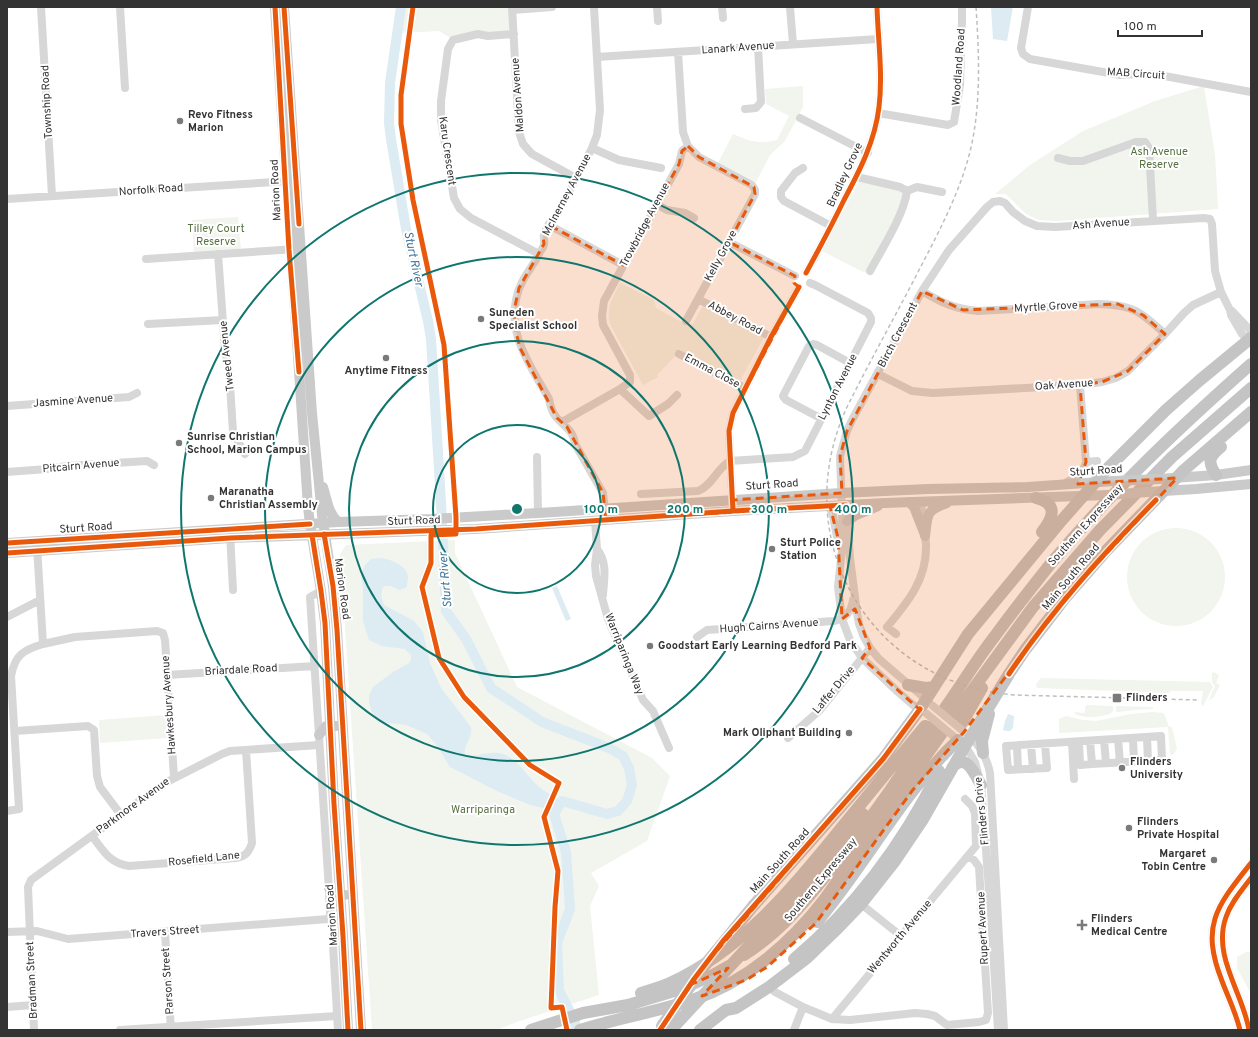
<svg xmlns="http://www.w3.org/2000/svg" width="1258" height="1037" font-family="Overpass,sans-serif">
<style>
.green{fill:#f1f5ed}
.water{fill:#ddebf3}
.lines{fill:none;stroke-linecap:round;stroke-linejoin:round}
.river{stroke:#ddebf3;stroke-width:10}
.minor{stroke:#d7d7d7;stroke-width:8}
.major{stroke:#cacaca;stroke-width:10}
.highway{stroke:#c4c4c4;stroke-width:12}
.rail{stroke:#bebebe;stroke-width:1.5;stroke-dasharray:4 3;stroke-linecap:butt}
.minor-bridge{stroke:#d7d7d7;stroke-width:8}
.major-bridge{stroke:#cacaca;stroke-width:10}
.highway-bridge{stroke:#c4c4c4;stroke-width:12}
.cycleway-casing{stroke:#fff;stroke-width:8}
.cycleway{stroke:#e8590c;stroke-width:5}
.marked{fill:#e8590c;fill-opacity:0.2;stroke:#e8590c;stroke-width:3;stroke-dasharray:8 5;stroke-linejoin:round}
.ring{fill:none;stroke:#0f766e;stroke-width:2}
.poi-dot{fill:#7a7a7a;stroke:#fff;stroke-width:1.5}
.labels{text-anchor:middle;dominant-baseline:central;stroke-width:4;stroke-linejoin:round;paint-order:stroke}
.street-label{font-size:11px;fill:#333;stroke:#fff}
.poi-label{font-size:11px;font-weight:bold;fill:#333;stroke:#fff;text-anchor:start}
.park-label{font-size:11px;fill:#56703f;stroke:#fff}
.water-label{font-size:12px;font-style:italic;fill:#3f7597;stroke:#fff}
.centre{fill:#0f766e;stroke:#fff;stroke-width:2}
.ring-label{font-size:12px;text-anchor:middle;font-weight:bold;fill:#0f766e;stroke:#fff;stroke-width:4;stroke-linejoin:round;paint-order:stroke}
</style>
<rect width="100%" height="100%" fill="#fff"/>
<path class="green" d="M 403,7 L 511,7 L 512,32 L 452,39 L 439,31 L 400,33 Z
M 803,86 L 803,107 L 785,141 L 770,155 L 756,182 L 718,163 L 733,134 C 749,141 759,145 777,140 L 789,116 L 766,104 L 765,89 Z
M 1204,86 L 1215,155 L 1218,209 L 1059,221 L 1039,220 L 1026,214 L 1006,194 L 995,194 L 1030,165 L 1083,131 L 1155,101 Z
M 860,180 L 906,191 L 904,201 L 869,271 L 863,272 L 822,251 Z
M 238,217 L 241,251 L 194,254 L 192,220 Z
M 620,283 L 654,300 L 656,308 L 687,325 L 693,324 L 704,304 L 764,337 L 740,381 L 679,349 L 675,356 L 657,375 L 658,377 L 643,385 L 610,324 C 606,306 613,298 620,283 Z
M1127 577a49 49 0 1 1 98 0a49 49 0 1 1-98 0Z
M 455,540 L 455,553 L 517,687 L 652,758 L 670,776 L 647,841 L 591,873 L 599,886 L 590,906 L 599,995 L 517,1022 L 497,1030 L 372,1030 L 340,554 L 346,545 Z
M 1213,672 L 1219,675 L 1216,683 L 1220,685 L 1214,697 L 1209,700 L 1215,686 L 1212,682 L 1212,673 Z
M 1041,678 L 1210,682 L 1213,687 L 1203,706 L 1201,704 L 1203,691 L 1171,691 L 1169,693 L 1037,688 L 1036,684 Z
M 1087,705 L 1113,706 L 1113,711 L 1110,714 C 1099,717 1087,719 1075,714 L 1075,712 L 1085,713 L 1085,707 Z
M 1116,706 L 1153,707 L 1153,709 L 1135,710 L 1118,712 L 1116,712 Z
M 1153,712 L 1164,713 L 1169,727 L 1172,727 L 1177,749 L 1173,755 L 1170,755 L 1168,727 L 1059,733 L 1059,719 L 1066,716 L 1083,720 L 1096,721 L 1131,714 Z
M 166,715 L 167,738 L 100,743 L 99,720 Z
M 1246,952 L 1251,952 L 1251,994 L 1237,968 L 1237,957 Z"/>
<path class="water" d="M 991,7 L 1013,7 L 1007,41 L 993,39 Z
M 382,558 C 391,560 406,565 408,576 C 408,579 407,583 407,587 L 400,590 L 390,586 L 384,586 C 380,593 381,597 384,605 L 414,621 L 423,632 L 430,663 L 441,688 L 471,727 C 473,739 463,744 465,755 C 475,758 487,751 499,753 C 516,756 526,775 538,786 C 545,792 554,796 562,801 L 554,814 L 544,808 L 530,805 L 499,792 L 450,767 L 435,743 L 427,734 L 406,725 L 388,723 L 379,720 L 372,712 L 369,703 L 369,695 L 373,687 L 393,672 L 409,663 L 411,660 L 411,655 L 405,649 L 382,646 L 369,640 L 363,621 L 363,590 L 361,573 L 365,565 L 371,559 Z
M 557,586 L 571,619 L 566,621 L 552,588 Z
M 1008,714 L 1014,716 L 1013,728 L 1010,731 L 1006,731 L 1003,730 L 1005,721 Z"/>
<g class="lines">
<path class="river" d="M 401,7 L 390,83 L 389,123 L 391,139 L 406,229 L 428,321 L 431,339 L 441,502 L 446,611 L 466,639 L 491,688 L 542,722 L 609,748 L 623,756 L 629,768 L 632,785 L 627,801 L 618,811 L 607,814 L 562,801 L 554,814 L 566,852 L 570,909 L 557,943 L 559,990 L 575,1022 L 576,1030"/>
<path class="minor" d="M 41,7 L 52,196
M 120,7 L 125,88
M 512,7 L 519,132 L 523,144 L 532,154 L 576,178
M 594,7 L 600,110 L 597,135 L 592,148 L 557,215 C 551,220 546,228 544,235 C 543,238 545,241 544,244 C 544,247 541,250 540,252 C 534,265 524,275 519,289 C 504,331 529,363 549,399 C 550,405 552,412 556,417 C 564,427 573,429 575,444 L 603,493 L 606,520
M 657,7 L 658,21
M 722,7 L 723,18
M 790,7 L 793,44
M 1028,7 L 1021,48 L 1023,54 L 1030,59 L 1120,75 L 1138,74 L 1159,75 L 1251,92
M 512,10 L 552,7
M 514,34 L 488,36 L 478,34 L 453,40 L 448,49 L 441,101 L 441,120 L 454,198 L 460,209 L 471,218 L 539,254
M 678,52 L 683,132 L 688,146 L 699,157 L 752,185 L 755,190 L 755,194 L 686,321
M 597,57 L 878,39
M 745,109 L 756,108 L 761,102 L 758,47
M 878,113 L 948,125 L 954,122 L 960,85 L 962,21 L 962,7
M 800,118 L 868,153
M 592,148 L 619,160 L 661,168
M 1058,158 L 1070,161 L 1083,161 L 1136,142 L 1145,142 L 1149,148 L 1153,220
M 803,168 L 795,173 L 781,191 L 781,197 L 784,201 L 831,226
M 857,177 L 900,187 L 907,191 C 904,215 882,249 870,271
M 907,191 L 917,187 L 942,192
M 7,199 L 291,181
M 656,204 L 667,210 L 685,213 L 694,218
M 549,225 L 623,265
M 729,242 L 795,276
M 218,254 L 225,350 L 229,369 L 233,432 L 245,454
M 146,259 L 296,249
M 806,273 C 819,249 832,225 844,200 C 860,170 875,141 879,107 C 883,74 878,40 877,7
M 922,291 C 942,303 955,309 978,311 L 1100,304 C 1134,305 1141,312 1165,334
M 698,299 L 771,337
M 1232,311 L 1251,331
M 148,324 L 223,320
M 679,354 L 745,388
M 878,374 L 912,391 L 933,393 L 1080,385 L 1102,382 L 1116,378 L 1128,371 L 1165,334 L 1184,313 L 1193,305 L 1221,292
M 620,389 L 630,382 L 630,375 L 603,325 L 602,316 L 604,301 L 679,164 L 682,151 L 688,146
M 7,406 L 129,397 L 137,393
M 822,419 L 786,400 L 783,396 L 784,394 L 809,346 L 813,344 L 817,345 L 850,363
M 562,422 L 620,389 L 649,416 L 668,404 L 677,395
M 537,457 L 538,513
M 1086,462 L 1097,461
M 7,472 L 47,469 L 67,466 L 147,461 L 154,465
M 1064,484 L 1082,473 L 1086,462 L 1080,385
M 641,494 L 698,491 C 712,486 717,468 730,461 L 793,457 L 805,451 L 871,322 L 871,318 L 868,313 L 815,285 L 810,283
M 829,506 L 833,516 L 838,542
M 733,511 L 729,431 L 733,413 L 771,337 L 799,287
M 847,517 L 850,558 L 857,613 L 859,624 L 863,635 L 870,648 L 879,659 L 929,702
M 595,521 L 597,549 L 595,565 L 596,576 L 608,619 L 643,700 L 653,711 L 669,748
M 230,533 L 233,590
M 597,549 C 608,563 604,579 603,595
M 7,617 L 40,600
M 896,634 L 887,627 C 908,602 927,579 926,545 C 925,530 922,516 921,501
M 697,637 L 707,630 L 834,621 C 846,618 851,613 853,600
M 43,644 L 75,637 L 157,631 L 163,633 L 165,640 L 174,777
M 167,675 L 315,666
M 923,711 L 913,705 L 898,692 L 862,658 L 850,640 L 842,619 L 838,587 L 843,540 L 840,456 L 847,431 L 852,420 L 922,291 L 949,250 L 987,207 L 993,202 L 1000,201 L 1005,203 L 1013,212 L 1025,221 L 1037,226 L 1055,227 L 1204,218 L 1210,219 L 1212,224 L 1215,271 L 1221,292 L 1230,310 L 1231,315 L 1242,334 L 1251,342
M 15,731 L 88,726 L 94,730 L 97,776 L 100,787 L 121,815
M 967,734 C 979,744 987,758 990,773 L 1004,1030
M 1147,737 L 1148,761
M 788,738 L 820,710 L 870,648
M 1133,738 L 1134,762
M 1118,739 L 1120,763
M 1104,740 L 1106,763
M 1072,742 L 1074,779
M 1079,742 L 1080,765 L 1092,764
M 962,743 L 969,752 L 975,762 L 981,785 L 991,916 L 998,1030
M 1045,744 L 1047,768 L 1008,770 L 1006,746 L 1161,736 L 1162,760 L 1092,764 L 1090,741
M 1031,745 L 1033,769
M 1017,746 L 1018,769
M 7,811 L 19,809 L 11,676 C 15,655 23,650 43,644 L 37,546
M 92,836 C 104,851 109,863 129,866 L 236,858 C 246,856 249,852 252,843 L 246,750
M 861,904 L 901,936
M 7,932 L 37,931 L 68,939 L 328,919 L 330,915 L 329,890 L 310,597 L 321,591
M 165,932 L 171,1030
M 769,987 L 775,992 L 803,1007 L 832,1019 L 850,1020 L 915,1013 L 927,1014 L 935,1016 L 947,1025 L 979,1022 L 986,1020 L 988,1013 L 979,867 L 974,860 L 968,856
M 7,1007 L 33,1005
M 832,1019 L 976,846 L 975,813 L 972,806 L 965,799
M 34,1030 L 28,887 L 31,880 L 163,784 L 222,754 L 230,751 L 319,745
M 120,1030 L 337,1016
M 338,1030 L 333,945 L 335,940 L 343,936
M 794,1030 L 803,1007
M 1240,1030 C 1236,1013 1228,997 1222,981 C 1200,925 1217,906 1251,863
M 1249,1030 C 1243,993 1212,956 1226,917 C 1231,902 1242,890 1251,878"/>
<path class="major" d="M 275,7 C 285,174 296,341 308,507 L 310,524 L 321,591 L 325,623 L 334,804 L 343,936 L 348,1030
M 284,7 L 312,413 L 322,515 L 333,586 L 337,630 L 361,1030
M 1159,479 L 1216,475 L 1251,470
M 323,487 C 327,499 328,513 338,522
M 1148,492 L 1196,489 L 1251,484
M 909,502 L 914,507 L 925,535
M 847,521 L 856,515 L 878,506
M 925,536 C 928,514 925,511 947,503
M 7,543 L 338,522 L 432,519 L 555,512 L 841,493 L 928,489 L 1028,487 L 1114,481
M 7,553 L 230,538 L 476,529 L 733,511 L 885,503 L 1108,495
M 319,735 L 326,726 L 336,726
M 329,888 L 336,896 L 345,895"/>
<path class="highway" d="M 1216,475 C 1207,461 1209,457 1221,447
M 1036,498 C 1059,504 1053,518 1042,532
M 908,685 L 926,688 L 934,687
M 945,708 C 962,684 977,659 995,636 C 1013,611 1033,586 1052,562 C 1113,490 1181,426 1251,364
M 954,715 L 1033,607 L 1100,530 L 1172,457 L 1251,388
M 962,723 L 982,688
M 983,753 L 982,741 L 989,714
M 952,768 C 966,751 975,775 981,785
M 754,905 L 883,759 L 920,709 L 968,634 L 1062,520 L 1108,468 L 1166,410 L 1200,380 L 1251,338
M 784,908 L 833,853 L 863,814
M 817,922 C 863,868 897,803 947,751
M 744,955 C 781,931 805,902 832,868 C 869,822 902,775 933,725
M 794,959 C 855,908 904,842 939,771
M 641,993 C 651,990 661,987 670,983 C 742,950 793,888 842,827 C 869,794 897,760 925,726
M 531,1030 L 583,1013 L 628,1005 L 681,989 L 713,975 L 729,966
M 580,1030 C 618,1018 657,1012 695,999 C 747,981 791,943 824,900 L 942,733
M 671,1030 L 682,1018
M 700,1030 L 726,1010 L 736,1008 L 769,987 L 807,958 L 836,930 L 861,904 L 895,861 L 922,821 L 965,746 L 1009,674 L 1025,650 L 1065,598 L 1106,551 L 1184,470 L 1251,412"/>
<path class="rail" d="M 976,7 C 979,52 981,99 972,143 C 962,190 938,233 916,276 C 893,320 869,363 847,407 C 786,539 869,684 1015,695 L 1198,700"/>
<path class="minor-bridge" d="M 933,706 L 963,731
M 927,714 L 958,740"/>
<path class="major-bridge" d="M 1114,481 L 1159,479
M 1108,495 L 1148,492"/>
<path class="highway-bridge" d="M 947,751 L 958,740
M 682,1018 L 784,908
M 662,1026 L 708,961 L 754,905"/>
<defs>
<path id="cycleway" d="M 275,7 L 289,250 L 299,372
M 284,7 L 299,224
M 413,7 L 401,95 L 401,124 L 413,200 L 444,345 L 456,517 L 456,534 L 431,535 L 431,563 L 422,587 L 439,658 L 464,697 L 530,765 L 559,783 L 544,817 L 558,871 L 555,907 L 551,1008 L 562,1007 L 567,1030
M 806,273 C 819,249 832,225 844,200 C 860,170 875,141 879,107 C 883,74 878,40 877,7
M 733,511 L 729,431 L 733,413 L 771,337 L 799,287
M 324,534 L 333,586 L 337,630 L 361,1030
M 312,535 L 321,591 L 325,623 L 334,804 L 343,936 L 348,1030
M 7,543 L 310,524
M 7,553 L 230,538 L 476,529 L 733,511 L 846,505
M 1009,674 C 1052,610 1102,555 1156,500
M 660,1030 L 694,979 L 723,941 L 883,759 L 920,709
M 1240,1030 C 1236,1013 1228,997 1222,981 C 1200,925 1217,906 1251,863
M 1249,1030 C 1243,993 1212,956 1226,917 C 1231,902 1242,890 1251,878"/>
</defs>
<use href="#cycleway" class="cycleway-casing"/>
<use href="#cycleway" class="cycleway"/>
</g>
<path class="marked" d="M 688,146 L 699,157 L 754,187 L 755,194 L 729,242 L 795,276 L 794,283 L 799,287 L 733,413 L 729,431 L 732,500 L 842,493 L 840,456 L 847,431 L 922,291 L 963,310 L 1118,304 L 1143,315 L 1165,334 L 1128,371 L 1102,382 L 1080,385 L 1086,462 L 1078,484 L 1177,478 L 1065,598 L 964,732 L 912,791 L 816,923 L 767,967 L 746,980 L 702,996 L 728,968 L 690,985 L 708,961 L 883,759 L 920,710 L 862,658 L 870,648 L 855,609 L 842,619 L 838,538 L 830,506 L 606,520 L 603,493 L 567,427 L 557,418 L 520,348 L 514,324 L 515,306 L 519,288 L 544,244 L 543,237 L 549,225 L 623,265 L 679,164 L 682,151 Z"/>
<g class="ring">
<circle cx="517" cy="509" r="84"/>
<circle cx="517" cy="509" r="168"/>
<circle cx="517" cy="509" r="252"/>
<circle cx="517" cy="509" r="336"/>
</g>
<g class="poi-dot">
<circle cx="180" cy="121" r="4"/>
<circle cx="481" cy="319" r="4"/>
<circle cx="386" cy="358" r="4"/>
<circle cx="179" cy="443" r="4"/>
<circle cx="211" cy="498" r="4"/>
<circle cx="772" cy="549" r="4"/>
<circle cx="650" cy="646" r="4"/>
<rect x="1112" y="693" width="10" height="10" rx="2"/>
<circle cx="849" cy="733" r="4"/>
<circle cx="1122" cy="768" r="4"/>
<circle cx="1129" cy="828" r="4"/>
<circle cx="1214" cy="860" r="4"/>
<path d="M1080 919h4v4h4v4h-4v4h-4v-4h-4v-4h4z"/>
</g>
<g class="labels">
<g class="street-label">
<text transform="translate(738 48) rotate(-4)">Lanark Avenue</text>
<text transform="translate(959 67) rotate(-86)">Woodland Road</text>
<text transform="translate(1136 74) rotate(4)">MAB Circuit</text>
<text transform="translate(518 95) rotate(-94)">Maldon Avenue</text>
<text transform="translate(47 102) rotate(-93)">Township Road</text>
<text transform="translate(447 151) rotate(82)">Karu Crescent</text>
<text transform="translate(845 175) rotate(-65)">Bradley Grove</text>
<text transform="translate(151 190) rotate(-4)">Norfolk Road</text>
<text transform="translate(276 190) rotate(-93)">Marion Road</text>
<text transform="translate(567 195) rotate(-62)">McInerney Avenue</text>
<text transform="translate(1101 224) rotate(-4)">Ash Avenue</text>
<text transform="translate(645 225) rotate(-62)">Trowbridge Avenue</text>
<text transform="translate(721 256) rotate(-62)">Kelly Grove</text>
<text transform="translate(1046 307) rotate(-3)">Myrtle Grove</text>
<text transform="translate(735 318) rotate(28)">Abbey Road</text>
<text transform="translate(898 335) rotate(-62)">Birch Crescent</text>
<text transform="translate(227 356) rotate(-96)">Tweed Avenue</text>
<text transform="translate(712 371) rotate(28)">Emma Close</text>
<text transform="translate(1064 385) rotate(-4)">Oak Avenue</text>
<text transform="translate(838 387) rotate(-63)">Lynton Avenue</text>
<text transform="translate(73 401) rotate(-4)">Jasmine Avenue</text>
<text transform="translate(81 466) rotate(-5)">Pitcairn Avenue</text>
<text transform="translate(1096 471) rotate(-4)">Sturt Road</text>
<text transform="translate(772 485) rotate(-4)">Sturt Road</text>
<text transform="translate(414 521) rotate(-2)">Sturt Road</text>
<text transform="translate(1086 525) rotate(-48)">Southern Expressway</text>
<text transform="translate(86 528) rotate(-4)">Sturt Road</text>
<text transform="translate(1071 577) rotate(-50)">Main South Road</text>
<text transform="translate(342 589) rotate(82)">Marion Road</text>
<text transform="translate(769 626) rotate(-4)">Hugh Cairns Avenue</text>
<text transform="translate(624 654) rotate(68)">Warriparinga Way</text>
<text transform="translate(241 670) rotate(-3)">Briardale Road</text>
<text transform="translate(834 690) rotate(-50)">Laffer Drive</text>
<text transform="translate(169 705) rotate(-94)">Hawkesbury Avenue</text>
<text transform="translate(133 806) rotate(-36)">Parkmore Avenue</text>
<text transform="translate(982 811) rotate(-96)">Flinders Drive</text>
<text transform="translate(204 859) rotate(-6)">Rosefield Lane</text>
<text transform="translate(780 861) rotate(-48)">Main South Road</text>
<text transform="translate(821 880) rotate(-50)">Southern Expressway</text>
<text transform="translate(332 915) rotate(-94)">Marion Road</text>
<text transform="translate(983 928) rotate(-93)">Rupert Avenue</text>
<text transform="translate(165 932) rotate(-4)">Travers Street</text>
<text transform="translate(900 937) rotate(-50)">Wentworth Avenue</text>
<text transform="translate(32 980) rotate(-93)">Bradman Street</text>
<text transform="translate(168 981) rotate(-94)">Parson Street</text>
</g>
<g class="poi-label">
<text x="188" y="115">Revo Fitness<tspan x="188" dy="13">Marion</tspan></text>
<text x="489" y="313">Suneden<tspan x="489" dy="13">Specialist School</tspan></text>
<text x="386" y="371" text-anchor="middle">Anytime Fitness</text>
<text x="187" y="437">Sunrise Christian<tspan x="187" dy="13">School, Marion Campus</tspan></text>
<text x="219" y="492">Maranatha<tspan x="219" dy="13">Christian Assembly</tspan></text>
<text x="780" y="543">Sturt Police<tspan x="780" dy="13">Station</tspan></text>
<text x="658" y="646">Goodstart Early Learning Bedford Park</text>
<text x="1126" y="698">Flinders</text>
<text x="841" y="733" text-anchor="end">Mark Oliphant Building</text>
<text x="1130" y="762">Flinders<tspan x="1130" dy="13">University</tspan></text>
<text x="1137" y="822">Flinders<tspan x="1137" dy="13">Private Hospital</tspan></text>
<text x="1206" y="854" text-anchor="end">Margaret<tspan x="1206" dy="13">Tobin Centre</tspan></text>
<text x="1091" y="919">Flinders<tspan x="1091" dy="13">Medical Centre</tspan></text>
</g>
<g class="park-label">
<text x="1159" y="152">Ash Avenue<tspan x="1159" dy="13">Reserve</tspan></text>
<text x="216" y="229">Tilley Court<tspan x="216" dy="13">Reserve</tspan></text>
<text x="483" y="810">Warriparinga</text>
</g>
<g class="water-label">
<text transform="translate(413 259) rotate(78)">Sturt River</text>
<text transform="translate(446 580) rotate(-95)">Sturt River</text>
</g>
</g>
<circle cx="517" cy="509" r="6" class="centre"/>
<g class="ring-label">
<text x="601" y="513">100 m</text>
<text x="685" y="513">200 m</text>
<text x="769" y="513">300 m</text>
<text x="853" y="513">400 m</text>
</g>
<rect width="1258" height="1037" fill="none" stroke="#333333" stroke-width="16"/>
<path d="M1118 30v6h84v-6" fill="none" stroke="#333333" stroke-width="2"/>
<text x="1124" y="30" font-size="12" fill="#333333" stroke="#ffffff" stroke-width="3" paint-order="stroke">100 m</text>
</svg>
